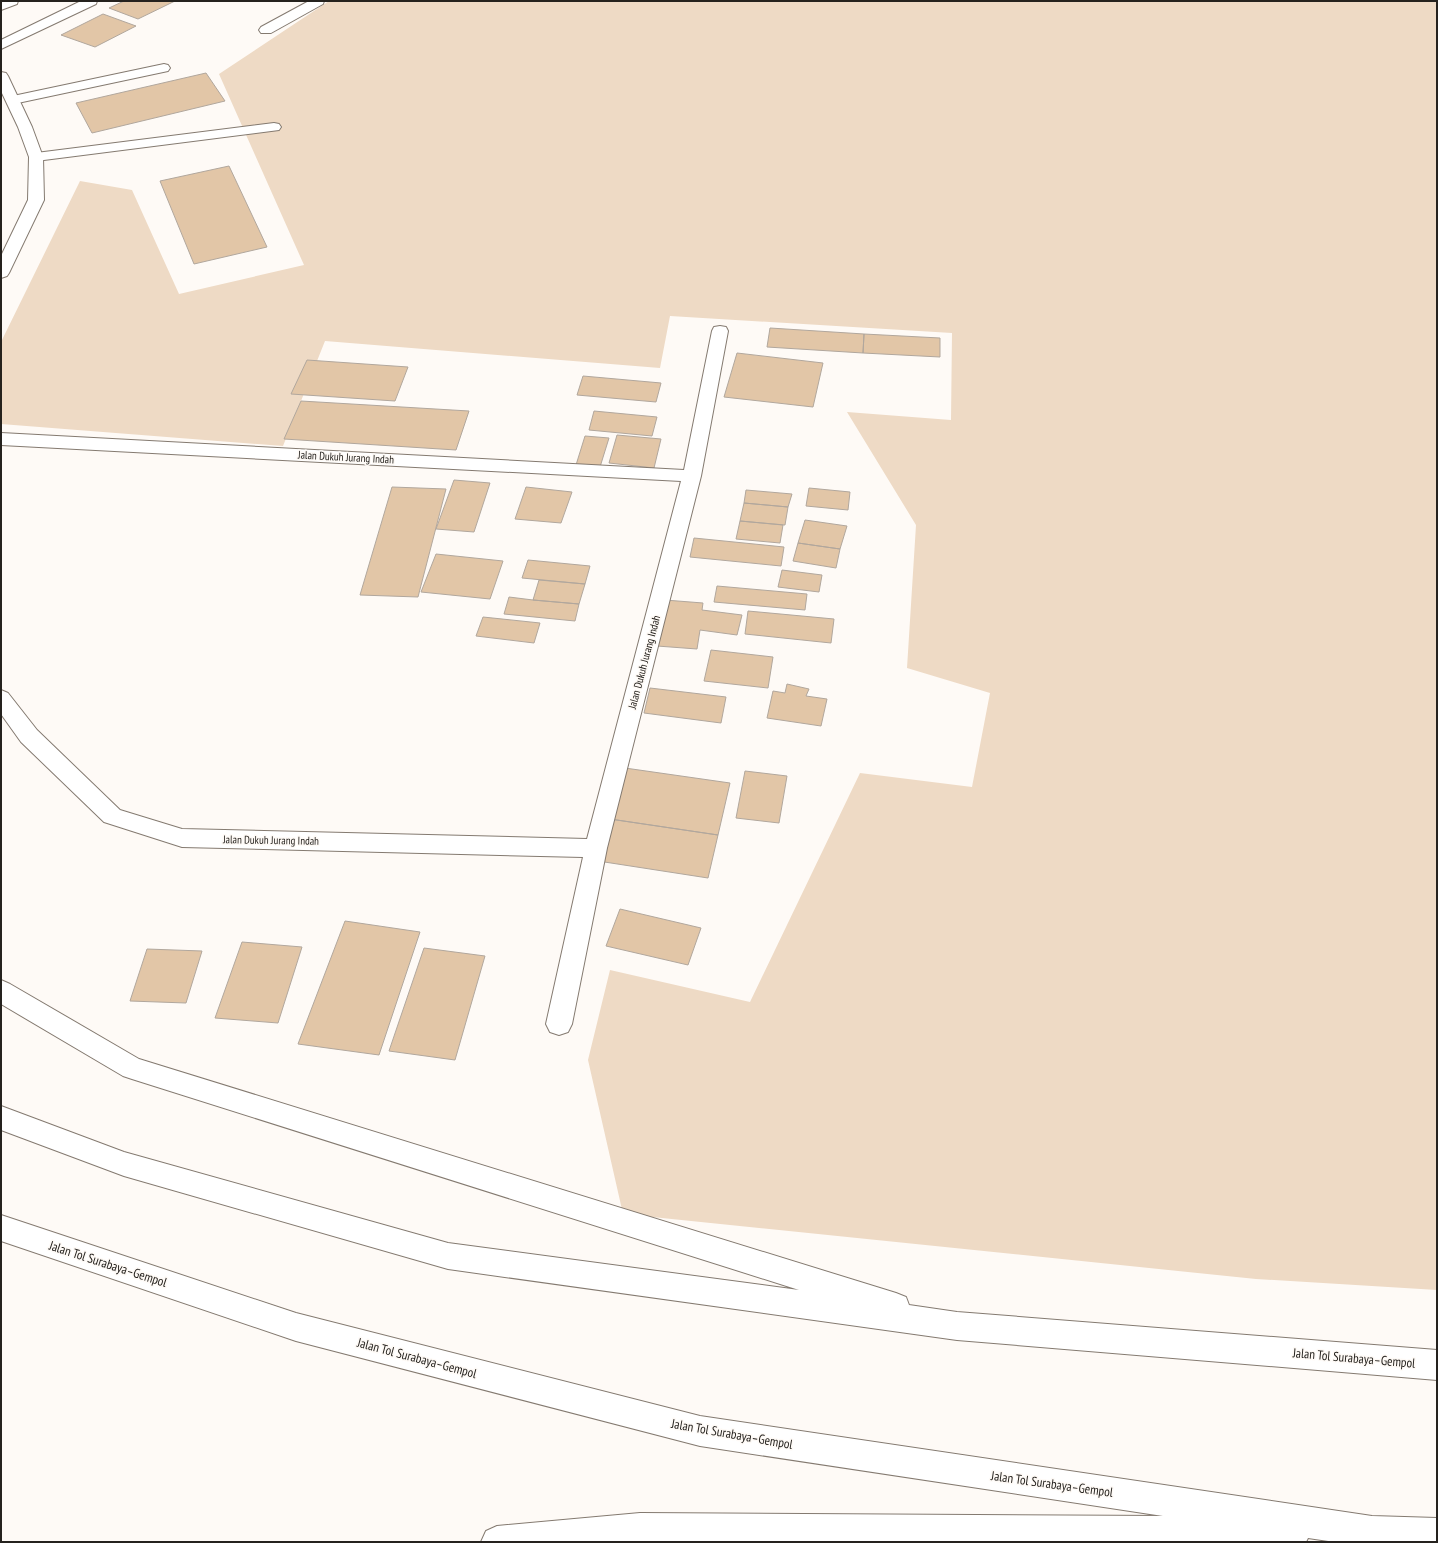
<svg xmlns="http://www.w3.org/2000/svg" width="1438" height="1543" font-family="'PT Sans Narrow',sans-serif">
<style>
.green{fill:#eedac5}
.building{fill:#e2c6a7;stroke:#b1a79d}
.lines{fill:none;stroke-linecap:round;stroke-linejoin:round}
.service-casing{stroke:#847a70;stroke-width:2}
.minor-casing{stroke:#847a70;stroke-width:2}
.motorway-casing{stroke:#847a70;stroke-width:2}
.service{fill:#fff;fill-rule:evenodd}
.minor{fill:#fff;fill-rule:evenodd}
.motorway{fill:#fff;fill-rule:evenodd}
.labels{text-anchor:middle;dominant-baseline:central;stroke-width:3;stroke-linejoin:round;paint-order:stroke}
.street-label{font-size:11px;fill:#25221e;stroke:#fefaf6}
.near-street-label{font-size:13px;fill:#25221e;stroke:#fefaf6}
</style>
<rect width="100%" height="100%" fill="#fefaf6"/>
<path class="green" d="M 329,1 L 1437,1 L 1437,1290 L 1256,1279 L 623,1214 L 588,1060 L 610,970 L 750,1002 L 860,773 L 972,787 L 990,693 L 907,668 L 916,525 L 847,412 L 951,420 L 952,333 L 670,316 L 660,368 L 325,341 L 283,446 L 1,424 L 1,342 L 80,181 L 132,190 L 179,294 L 304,265 L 219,74 Z"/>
<path class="building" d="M 124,1 L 175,1 L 138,19 L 109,8 Z
M 103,14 L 136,26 L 95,47 L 61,35 Z
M 206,73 L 225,101 L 92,133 L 76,103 Z
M 229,166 L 267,247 L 194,264 L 160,181 Z
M 770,328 L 864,334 L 863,353 L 767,347 Z
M 864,334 L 940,338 L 940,357 L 863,353 Z
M 737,353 L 823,363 L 813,407 L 724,397 Z
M 307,360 L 408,367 L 395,401 L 291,394 Z
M 583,376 L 661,383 L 656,402 L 577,395 Z
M 301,401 L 469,411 L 456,450 L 284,439 Z
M 594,411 L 657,417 L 652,436 L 589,430 Z
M 617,435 L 661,439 L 654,468 L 609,463 Z
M 585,436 L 609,438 L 600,467 L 576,465 Z
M 454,480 L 490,483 L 474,532 L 436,529 Z
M 392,487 L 446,489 L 418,597 L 360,595 Z
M 526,487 L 572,492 L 561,523 L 515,519 Z
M 809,488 L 850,492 L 848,510 L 806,506 Z
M 746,490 L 792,494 L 788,507 L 744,503 Z
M 744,503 L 788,507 L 785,525 L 740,521 Z
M 805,520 L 847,526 L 840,549 L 798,543 Z
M 740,521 L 783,525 L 780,543 L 736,539 Z
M 694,538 L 784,547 L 781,566 L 690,557 Z
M 798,543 L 840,549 L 836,568 L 793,561 Z
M 436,554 L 503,561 L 490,599 L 421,592 Z
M 528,560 L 590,566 L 585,584 L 522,578 Z
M 782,570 L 822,575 L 819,592 L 778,587 Z
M 539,580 L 585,584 L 579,604 L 533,600 Z
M 717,586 L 807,594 L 805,610 L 714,602 Z
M 509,597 L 533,600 L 579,604 L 575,621 L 504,614 Z
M 665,600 L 703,603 L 702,610 L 742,615 L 737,635 L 700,630 L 697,649 L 657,646 Z
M 748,611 L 834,619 L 831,643 L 745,634 Z
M 483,617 L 540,623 L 534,643 L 476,636 Z
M 711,650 L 773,657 L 768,688 L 704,681 Z
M 787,684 L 809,689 L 806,696 L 827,699 L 821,726 L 767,718 L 773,691 L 785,693 Z
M 650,688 L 726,697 L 721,723 L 644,713 Z
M 625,768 L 730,783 L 718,835 L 610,819 Z
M 745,771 L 787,776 L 779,823 L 736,818 Z
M 610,819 L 718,835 L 708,878 L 598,861 Z
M 620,909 L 701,928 L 688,965 L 606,946 Z
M 345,921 L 420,932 L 379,1055 L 298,1044 Z
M 242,942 L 302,947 L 278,1023 L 215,1018 Z
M 424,948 L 485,956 L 455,1060 L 389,1051 Z
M 147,949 L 202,951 L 186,1003 L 130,1001 Z"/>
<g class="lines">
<defs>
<path id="service" d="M 164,64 L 168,65 L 170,68 L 168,71 L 13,104 L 8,103 L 7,100 L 8,97 L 13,96 Z
M 274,123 L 279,124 L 281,127 L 279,130 L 36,161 L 31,160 L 29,157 L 31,154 L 36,153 Z"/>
<path id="minor" d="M 1,1 L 18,1 L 17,4 L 1,10 Z
M 81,1 L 97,1 L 96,4 L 1,49 L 1,40 Z
M 309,1 L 324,1 L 323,4 L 271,33 L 261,33 L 259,30 L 261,27 Z
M 1,72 L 6,73 L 8,76 L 32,127 L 43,157 L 44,200 L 9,273 L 7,276 L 1,278 L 1,256 L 28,200 L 29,157 L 18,127 L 1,91 Z
M 720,326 L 726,327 L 728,331 L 701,476 L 607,848 L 572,1024 L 568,1032 L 559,1035 L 550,1032 L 546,1024 L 583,857 L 182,847 L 104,822 L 21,742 L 1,714 L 1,690 L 8,693 L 37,730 L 120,810 L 182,829 L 587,839 L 681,481 L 1,445 L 1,433 L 684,470 L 712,331 L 714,327 Z"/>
<path id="motorway" d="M 1,980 L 10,984 L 139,1059 L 896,1293 L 906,1297 L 909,1305 L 957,1312 L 1437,1350 L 1437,1380 L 957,1340 L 448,1269 L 124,1176 L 1,1130 L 1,1106 L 124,1152 L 448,1243 L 799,1290 L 132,1079 L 123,1076 L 1,1004 Z
M 1,1215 L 296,1313 L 700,1416 L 1372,1516 L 1437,1518 L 1437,1542 L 1335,1542 L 1308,1538 L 1306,1542 L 481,1542 L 486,1531 L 497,1526 L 640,1513 L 1163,1516 L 700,1446 L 296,1341 L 1,1241 Z"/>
</defs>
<use href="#service" class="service-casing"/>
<use href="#minor" class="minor-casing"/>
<use href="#motorway" class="motorway-casing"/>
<use href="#service" class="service"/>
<use href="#minor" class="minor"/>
<use href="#motorway" class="motorway"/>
</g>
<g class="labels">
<g class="street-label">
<text transform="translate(346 457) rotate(3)">Jalan Dukuh Jurang Indah</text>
<text transform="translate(644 662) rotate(-75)">Jalan Dukuh Jurang Indah</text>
<text transform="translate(271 840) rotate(1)">Jalan Dukuh Jurang Indah</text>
</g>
<g class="near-street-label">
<text transform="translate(108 1264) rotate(18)">Jalan Tol Surabaya–Gempol</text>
<text transform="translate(417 1358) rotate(15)">Jalan Tol Surabaya–Gempol</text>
<text transform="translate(1354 1358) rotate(5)">Jalan Tol Surabaya–Gempol</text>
<text transform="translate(732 1434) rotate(10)">Jalan Tol Surabaya–Gempol</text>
<text transform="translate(1052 1484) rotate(8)">Jalan Tol Surabaya–Gempol</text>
</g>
</g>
<rect width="1438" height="1543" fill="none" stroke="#25221e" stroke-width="4"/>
</svg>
